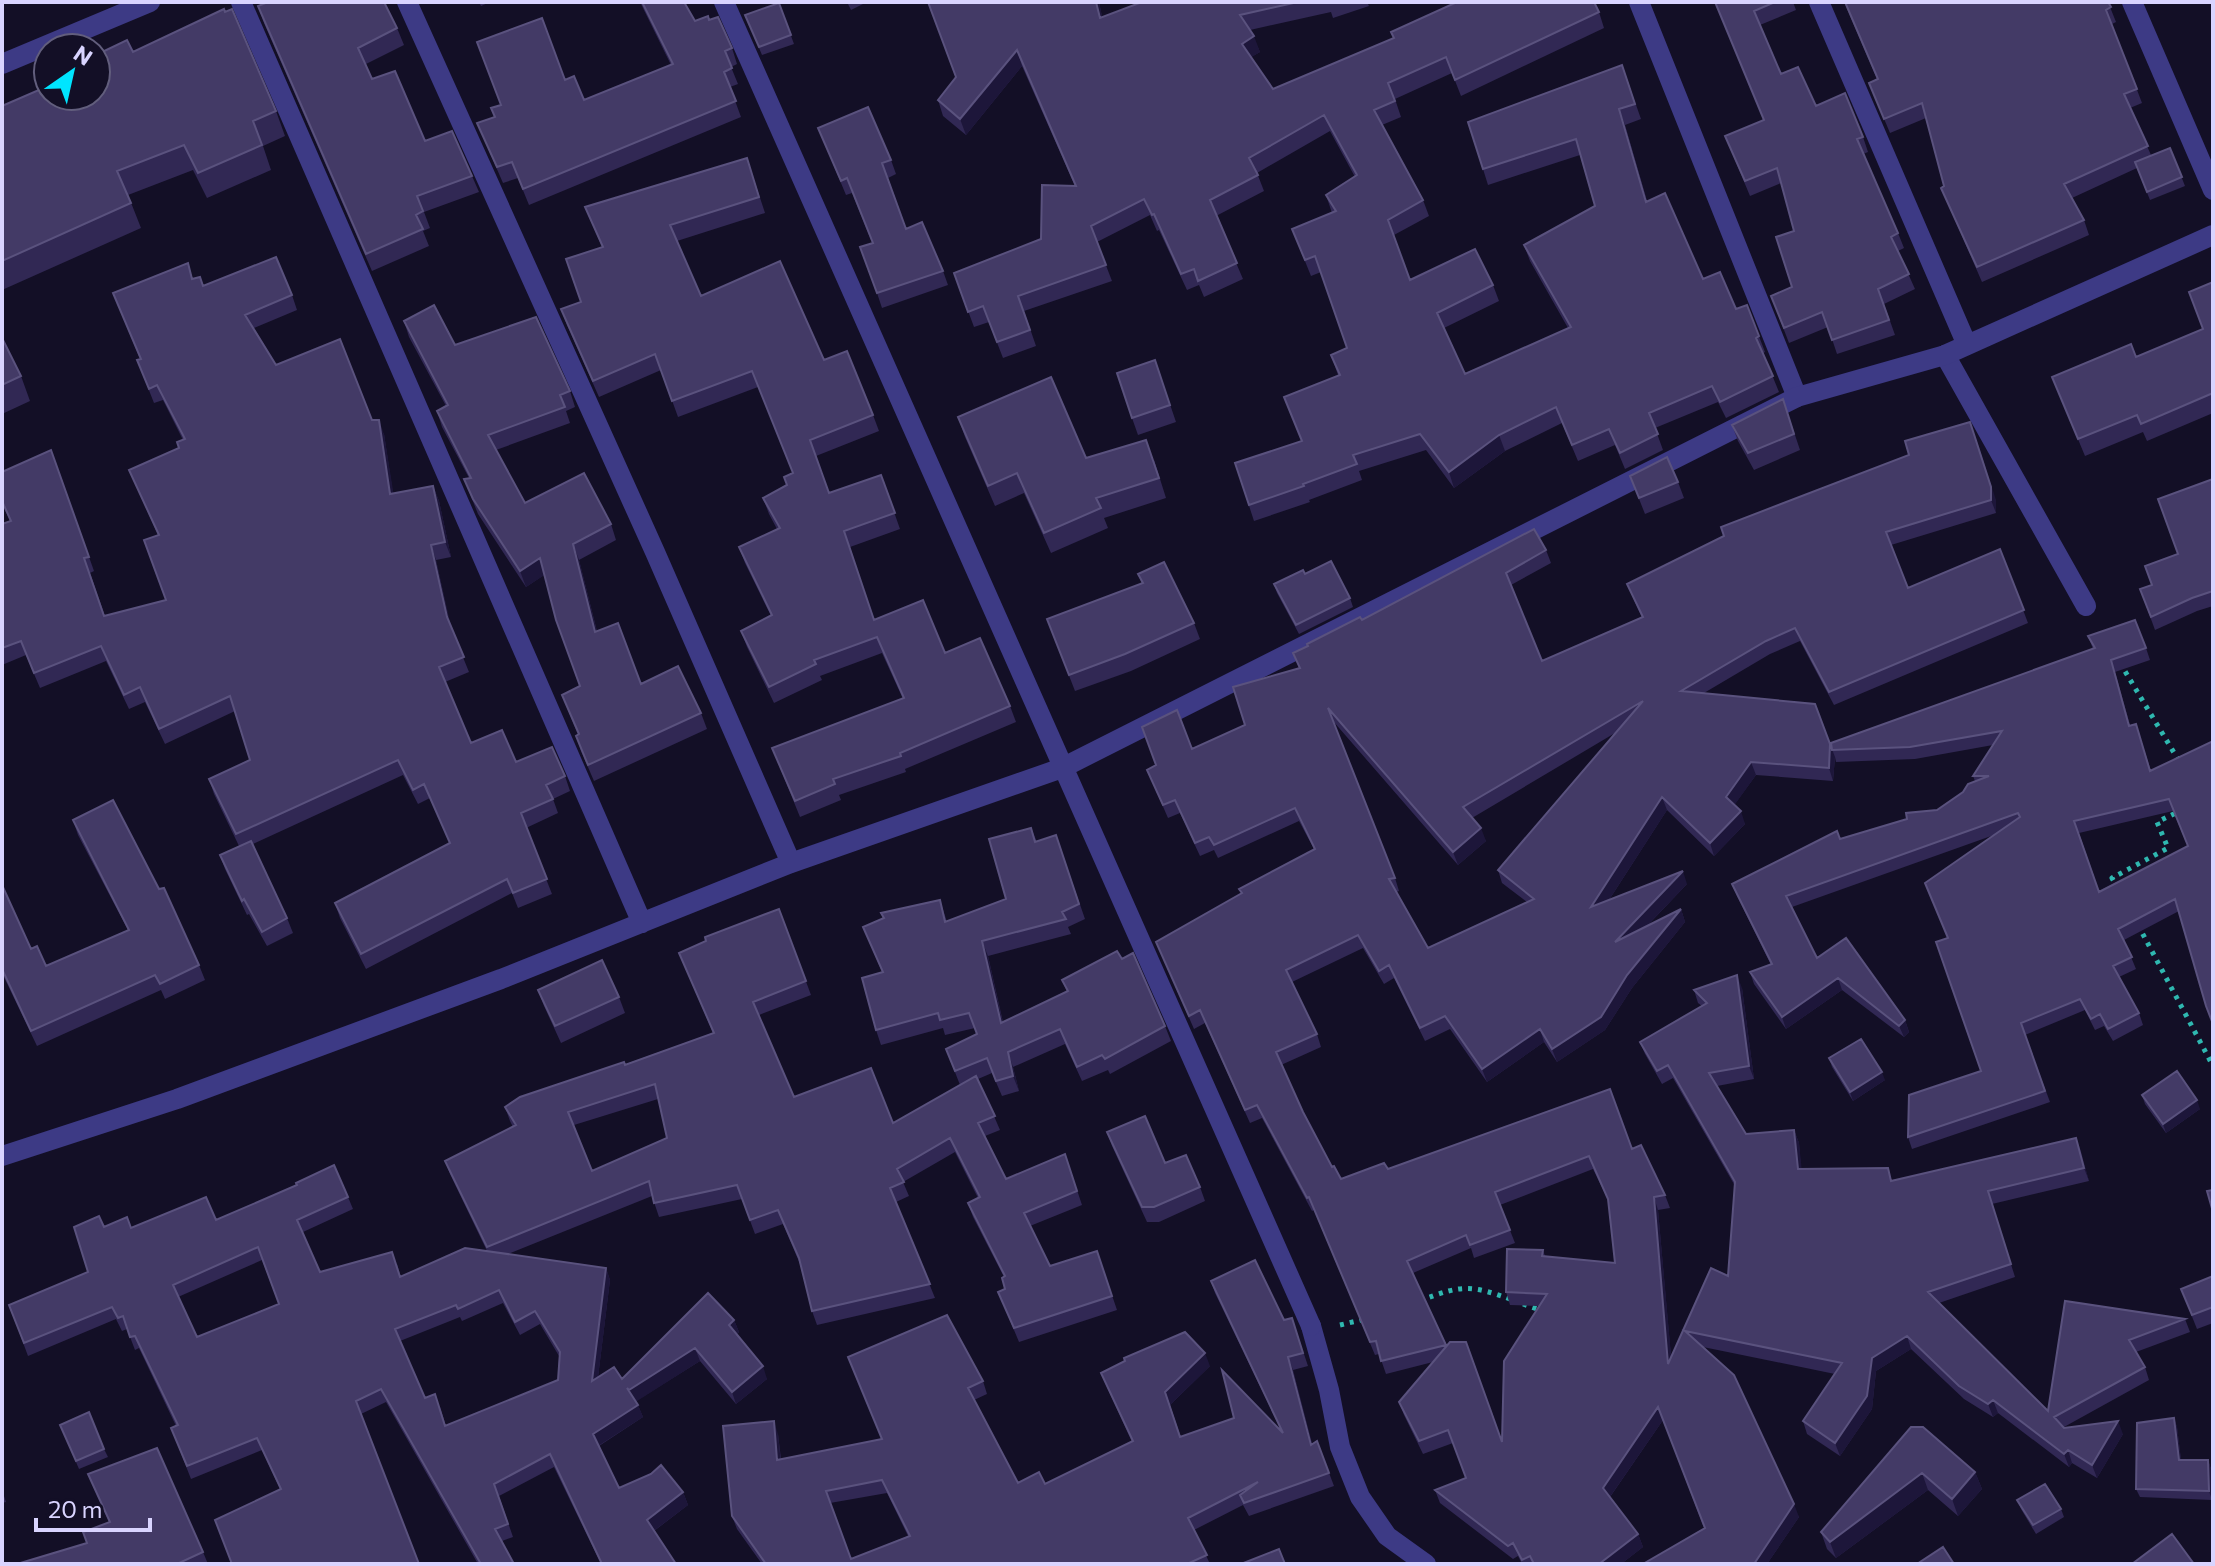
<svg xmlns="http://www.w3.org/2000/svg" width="2215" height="1566" font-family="Commissioner,sans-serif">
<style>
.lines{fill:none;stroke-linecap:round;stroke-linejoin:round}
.path{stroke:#2fb8b0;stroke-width:5;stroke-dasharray:4 6;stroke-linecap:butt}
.service{stroke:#3d3a85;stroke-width:20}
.minor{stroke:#3d3a85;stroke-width:20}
.wall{fill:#312854;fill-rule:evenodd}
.shaded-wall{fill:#1d163a}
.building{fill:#433a66;stroke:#5a527e;stroke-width:2;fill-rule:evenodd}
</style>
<rect width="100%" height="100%" fill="#130f26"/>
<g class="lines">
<path class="path" d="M 2120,663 L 2179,761
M 2118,889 L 2112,878 L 2168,848 L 2157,822 L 2180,811
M 2138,925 L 2213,1066
M 1420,1301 C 1462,1284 1471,1285 1513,1300
M 1523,1304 L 1543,1311
M 1340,1325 L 1365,1319"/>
<path class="service" d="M 1639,2 L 1797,397
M 1945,355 L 2086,606
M 1311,1326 L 1329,1390 L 1340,1447 L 1360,1497 L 1387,1536 L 1426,1564"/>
<path class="minor" d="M 241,2 L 642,923
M 407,2 L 655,552 L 791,863
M 724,2 L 1311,1326
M 1819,2 L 1967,345
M 2132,2 L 2213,190
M 2,64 L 150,2
M 2,1156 L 177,1099 L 501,979 L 791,863 L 1062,768 L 1797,397 L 1945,355 L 2213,235"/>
</g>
<path class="wall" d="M 479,2 L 490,2 L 481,6 Z
M 640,2 L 684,2 L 695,21 L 709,20 L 732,48 L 737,64 L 731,67 L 738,84 L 730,87 L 741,117 L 529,205 L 518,178 L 503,183 L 477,123 L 494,117 L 565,80 L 584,100 L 671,65 Z
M 847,2 L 867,2 L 851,10 Z
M 928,2 L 1099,2 L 1102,17 L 1142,2 L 1367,2 L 1369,6 L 1333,18 L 1331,12 L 1250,30 L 1260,52 L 1251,57 L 1273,89 L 1599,12 L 1604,28 L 1461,96 L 1452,73 L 1395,99 L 1401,117 L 1382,125 L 1423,200 L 1429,216 L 1394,235 L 1410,280 L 1493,285 L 1499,301 L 1444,328 L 1465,374 L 1568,328 L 1530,261 L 1524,245 L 1595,206 L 1580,155 L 1488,185 L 1483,169 L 1622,65 L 1641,119 L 1625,125 L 1647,201 L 1703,279 L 1736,309 L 1747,305 L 1765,352 L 1763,353 L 1779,392 L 1726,418 L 1718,402 L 1655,428 L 1663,450 L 1625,469 L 1615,445 L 1578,461 L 1562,423 L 1505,451 L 1454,488 L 1426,450 L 1359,471 L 1362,480 L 1309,500 L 1310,502 L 1254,521 L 1235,463 L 1302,442 L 1338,375 L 1331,355 L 1347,348 L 1321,272 L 1311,276 L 1292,229 L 1332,213 L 1326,195 L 1355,177 L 1330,131 L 1257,173 L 1264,191 L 1216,216 L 1243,279 L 1204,297 L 1199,285 L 1187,290 L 1159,230 L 1157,231 L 1150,215 L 1097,242 L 1112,281 L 1024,311 L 1036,346 L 1003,358 L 989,322 L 974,327 L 954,273 L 1041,239 L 1075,186 L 1022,66 L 966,135 L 943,116 L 938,100 L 956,78 Z
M 1715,2 L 1793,2 L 1796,10 L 1760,25 L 1781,74 L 1816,106 L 1863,137 L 1868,152 L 1863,154 L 1898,233 L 1904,248 L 1898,251 L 1915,289 L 1884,304 L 1895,335 L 1837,354 L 1828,327 L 1789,343 L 1771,296 L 1792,287 L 1794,231 L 1781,183 L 1750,196 L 1725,136 L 1764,120 Z
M 1844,2 L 2108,2 L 2116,22 L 2112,24 L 2142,103 L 2130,108 L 2151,155 L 2170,148 L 2185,186 L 2150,200 L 2137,168 L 2072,198 L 2084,220 L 2089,235 L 1982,282 L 1941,188 L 1944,186 L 1926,118 L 1890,133 L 1869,83 L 1877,79 Z
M 779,3 L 794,44 L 762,55 L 745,15 Z
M 258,6 L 397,28 L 404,45 L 366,64 L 372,79 L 425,141 L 472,176 L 479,192 L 424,212 L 430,228 L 423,231 L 429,246 L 372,271 L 264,23 Z
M 133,52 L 276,111 L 285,136 L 263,146 L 271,170 L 207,198 L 193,170 L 128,195 L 141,228 L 2,290 L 2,106 Z
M 818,128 L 891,160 L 896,174 L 888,178 L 906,229 L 943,271 L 948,285 L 882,308 L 877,293 L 872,243 L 852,193 L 846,195 Z
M 747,158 L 765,213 L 677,241 L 701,296 L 824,360 L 873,415 L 879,431 L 816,456 L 829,493 L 881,475 L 900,529 L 850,547 L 874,620 L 945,653 L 1010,706 L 1016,722 L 905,769 L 906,772 L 839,795 L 841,800 L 800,817 L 772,748 L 903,699 L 882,653 L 820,676 L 822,680 L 774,703 L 747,647 L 741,631 L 771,616 L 745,563 L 739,547 L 777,529 L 769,514 L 763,498 L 787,485 L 793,473 L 758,387 L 678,417 L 661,370 L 599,397 L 567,325 L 561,309 L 581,302 L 602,247 L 585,207 Z
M 194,279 L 203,286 L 292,295 L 297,310 L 254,328 L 276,365 L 372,420 L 384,434 L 393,494 L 433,486 L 439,501 L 451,557 L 436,560 L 451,628 L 469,672 L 445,682 L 471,743 L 516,762 L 565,776 L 570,791 L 553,799 L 558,813 L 526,828 L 552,894 L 518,908 L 512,893 L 366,969 L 340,918 L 335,903 L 450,843 L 430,798 L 418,804 L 403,775 L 253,844 L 287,918 L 293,933 L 267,946 L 249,914 L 247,915 L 225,869 L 220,855 L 239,846 L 214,794 L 209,779 L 250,760 L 235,711 L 165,744 L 145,702 L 129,709 L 106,661 L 40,688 L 26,655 L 2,665 L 2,524 L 10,521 L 2,504 L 2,472 L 51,450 L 94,571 L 90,573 L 105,616 L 166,600 L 158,535 L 129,470 L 179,448 L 177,442 L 183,440 L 163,400 L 154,403 L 137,360 L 140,359 L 113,293 Z
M 2213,282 L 2213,413 L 2147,441 L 2143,432 L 2085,456 L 2052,377 L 2136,357 L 2203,329 Z
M 404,321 L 455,345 L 570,391 L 575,407 L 566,411 L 570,423 L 496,450 L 525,503 L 611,524 L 616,540 L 579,560 L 597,631 L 641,684 L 701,713 L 707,729 L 594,781 L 581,751 L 576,736 L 578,735 L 562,695 L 580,687 L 544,575 L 526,587 L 478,514 L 464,479 L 469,478 L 442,427 L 437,411 L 446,406 L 409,337 Z
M 2,338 L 21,376 L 30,401 L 2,414 Z
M 1155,360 L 1176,422 L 1138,435 L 1132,418 Z
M 1783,399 L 1800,450 L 1754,470 L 1738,441 L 1732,425 Z
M 958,417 L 1086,458 L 1154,460 L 1166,498 L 1104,518 L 1108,528 L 1051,553 L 1024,493 L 995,506 L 965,437 Z
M 1909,455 L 1996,500 L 1996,513 L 1891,545 L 1908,588 L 2000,549 L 2028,623 L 1834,705 L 1800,641 L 1770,654 L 1704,693 L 1832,749 L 2093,649 L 2088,636 L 2146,648 L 2150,660 L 2115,672 L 2130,725 L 2136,724 L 2151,771 L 2213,741 L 2179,911 L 2124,940 L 2136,969 L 2119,977 L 2139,1013 L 2143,1025 L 2113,1041 L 2104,1026 L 2095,1030 L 2085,1010 L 2025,1035 L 2050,1102 L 1912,1149 L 1908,1137 L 1981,1071 L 1947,938 L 1994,835 L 1792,907 L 1817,958 L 1905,1020 L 1909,1032 L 1904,1037 L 1842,990 L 1786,1029 L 1754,984 L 1750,972 L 1771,965 L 1737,896 L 1732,884 L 1840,839 L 1937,810 L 1963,792 L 1975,781 L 1973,776 L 1993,745 L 1915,759 L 1836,762 L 1835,757 L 1833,781 L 1756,775 L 1734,805 L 1745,824 L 1714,856 L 1667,810 L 1609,900 L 1687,884 L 1648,925 L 1681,909 L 1685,922 L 1632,988 L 1605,1030 L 1557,1062 L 1544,1042 L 1487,1082 L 1450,1029 L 1425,1041 L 1394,978 L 1384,984 L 1363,948 L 1292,982 L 1317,1034 L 1321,1047 L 1281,1065 L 1303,1112 L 1332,1167 L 1341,1179 L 1388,1169 L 1632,1149 L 1665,1195 L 1670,1208 L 1658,1210 L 1671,1357 L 1711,1268 L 1728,1276 L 1735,1186 L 1673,1078 L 1662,1084 L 1645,1054 L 1640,1042 L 1702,1006 L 1698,1003 L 1694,990 L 1742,988 L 1754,1079 L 1717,1086 L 1746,1134 L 1794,1130 L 1799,1143 L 1801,1169 L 1892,1181 L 2076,1138 L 2089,1181 L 1992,1204 L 2015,1277 L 1939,1303 L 2048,1411 L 2065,1301 L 2185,1319 L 2190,1332 L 2136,1352 L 2145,1367 L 2149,1380 L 2064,1427 L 2123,1434 L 2097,1478 L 2072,1463 L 2069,1467 L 1998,1413 L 1993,1417 L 1964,1399 L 1911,1349 L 1876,1371 L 1872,1409 L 1840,1456 L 1807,1434 L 1803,1421 L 1835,1374 L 1703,1347 L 1799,1517 L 1767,1564 L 1643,1564 L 1704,1528 L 1663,1420 L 1610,1497 L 1638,1534 L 1643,1547 L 1621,1564 L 1522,1564 L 1518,1556 L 1513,1559 L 1440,1503 L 1435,1490 L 1466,1478 L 1453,1443 L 1423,1454 L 1404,1415 L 1399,1402 L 1433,1362 L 1386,1374 L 1379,1354 L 1375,1355 L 1314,1210 L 1312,1211 L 1262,1118 L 1250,1123 L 1205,1023 L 1194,1029 L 1156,942 L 1241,894 L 1239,889 L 1314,849 L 1299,821 L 1218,858 L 1214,850 L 1200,856 L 1180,813 L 1168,818 L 1147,770 L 1245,725 L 1299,668 L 1293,653 L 1362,620 L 1546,550 L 1551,563 L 1511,585 L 1542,661 L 1642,618 L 1627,584 ZM 1333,721 L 1458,865 L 1486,841 L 1472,818 L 1615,733 L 1498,870 L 1502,883 L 1527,902 L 1428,948 L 1396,892 L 1399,891 L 1395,878 ZM 2173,811 L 2188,847 L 2099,891 L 2079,833 ZM 1593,1169 L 1609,1202 L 1615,1263 L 1545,1256 L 1543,1250 L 1506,1292 L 1510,1305 L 1539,1306 L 1502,1441 L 1447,1346 L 1413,1273 L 1471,1248 L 1474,1258 L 1515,1243 L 1500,1205 Z
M 1630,476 L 1678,482 L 1684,498 L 1645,514 Z
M 2213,479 L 2213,606 L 2197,611 L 2155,630 L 2140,589 L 2152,585 L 2178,554 Z
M 1138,574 L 1194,623 L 1200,639 L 1131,671 L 1075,691 L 1047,619 L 1142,584 Z
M 1274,584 L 1350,598 L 1353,607 L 1299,634 L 1277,593 Z
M 73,820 L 199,965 L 205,980 L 165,999 L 161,990 L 37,1046 L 2,973 L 2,885 L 31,949 L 46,966 L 128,930 L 78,835 Z
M 1031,828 L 1037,842 L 1056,835 L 1085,919 L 1068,927 L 1071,934 L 988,956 L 1003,1022 L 1067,992 L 1062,980 L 1165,1026 L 1171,1041 L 1110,1074 L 1108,1070 L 1082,1081 L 1065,1044 L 1013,1067 L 1019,1091 L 1002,1096 L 992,1073 L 978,1079 L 1000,1130 L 985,1136 L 1006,1179 L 1065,1154 L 1082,1205 L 1030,1226 L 1050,1266 L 1097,1251 L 1117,1310 L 1019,1342 L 998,1292 L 1005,1289 L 1004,1277 L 973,1217 L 968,1203 L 978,1198 L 955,1152 L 903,1182 L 909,1196 L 896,1202 L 935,1298 L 817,1325 L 812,1311 L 800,1264 L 783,1224 L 755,1234 L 742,1199 L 659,1217 L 652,1196 L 508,1254 L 606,1268 L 610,1280 L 598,1377 L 622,1379 L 734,1320 L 739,1332 L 737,1334 L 767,1379 L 736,1404 L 700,1361 L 636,1401 L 643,1417 L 599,1446 L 619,1488 L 683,1492 L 688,1505 L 654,1531 L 676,1564 L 601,1564 L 554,1467 L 499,1496 L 513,1537 L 502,1541 L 514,1564 L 478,1564 L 386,1402 L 361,1414 L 280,1489 L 262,1450 L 191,1479 L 171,1428 L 176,1426 L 139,1348 L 135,1350 L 127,1329 L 122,1331 L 116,1319 L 28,1356 L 9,1305 L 88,1272 L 104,1227 L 131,1228 L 216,1220 L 348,1197 L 353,1209 L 303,1232 L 320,1272 L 397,1264 L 401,1277 L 487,1251 L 450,1174 L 445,1161 L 513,1127 L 510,1121 L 505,1107 L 713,1033 L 679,953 L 779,909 L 811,995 L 759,1015 L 794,1097 L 893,1123 L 960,1085 L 946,1049 L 977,1034 L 975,1028 L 945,1035 L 943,1028 L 881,1045 L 876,1030 L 882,972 L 863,927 L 883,919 L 881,913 L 940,900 L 947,922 L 1006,899 ZM 658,1099 L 667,1138 L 592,1171 L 574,1125 ZM 262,1260 L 279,1304 L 197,1337 L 178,1297 ZM 503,1303 L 520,1335 L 540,1324 L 559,1356 L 558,1380 L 446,1426 L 440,1407 L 425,1398 L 400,1341 L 460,1317 L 462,1321 Z
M 538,990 L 619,997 L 625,1013 L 561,1043 L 544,1006 Z
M 1829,1058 L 1885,1080 L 1853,1101 L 1832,1067 Z
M 2142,1095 L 2200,1109 L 2166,1133 L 2145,1104 Z
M 1107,1132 L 1165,1163 L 1200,1187 L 1205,1201 L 1159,1222 L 1147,1222 L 1112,1146 Z
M 2213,1276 L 2213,1323 L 2197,1329 L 2181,1289 Z
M 1211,1281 L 1284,1320 L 1292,1318 L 1308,1366 L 1293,1370 L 1312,1444 L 1317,1441 L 1334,1486 L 1249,1516 L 1243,1505 L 1194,1530 L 1210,1564 L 762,1564 L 737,1529 L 732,1516 L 778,1434 L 781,1459 L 882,1439 L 848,1357 L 983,1381 L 987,1394 L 974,1400 L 1018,1483 L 1045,1484 L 1132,1442 L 1106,1385 L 1101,1373 L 1210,1366 L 1170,1405 L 1181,1437 L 1281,1430 L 1215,1293 ZM 887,1493 L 908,1536 L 851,1559 L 830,1503 Z
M 2174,1418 L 2177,1427 L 2181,1460 L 2208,1460 L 2211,1469 L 2212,1500 L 2140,1497 L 2136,1489 Z
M 60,1425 L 104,1449 L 108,1457 L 79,1469 Z
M 1923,1427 L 1975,1472 L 1982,1489 L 1958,1516 L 1928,1490 L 1836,1558 L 1827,1549 L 1821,1532 Z
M 88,1474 L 203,1552 L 208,1564 L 17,1564 L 87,1543 L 109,1522 Z
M 2,1490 L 6,1502 L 2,1503 Z
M 2017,1500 L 2061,1509 L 2064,1517 L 2036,1534 L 2021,1509 Z"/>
<path class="shaded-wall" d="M 1096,2 L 1099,2 L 1106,34 L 1100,18 Z
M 1254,36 L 1260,52 L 1247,60 L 1242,44 Z
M 1017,50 L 1022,66 L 966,135 L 960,119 Z
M 1619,109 L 1625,125 L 1652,218 L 1646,202 Z
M 379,420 L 384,434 L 396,509 L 390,494 Z
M 1499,435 L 1505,451 L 1454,488 L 1449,472 Z
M 1975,435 L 1996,500 L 1996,513 L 1991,500 Z
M 433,486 L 439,501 L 451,557 L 445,542 Z
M 573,544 L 579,560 L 601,648 L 595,632 Z
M 431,545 L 436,560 L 452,631 L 447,617 Z
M 540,558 L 546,574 L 526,587 L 520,571 Z
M 2111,660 L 2115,672 L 2133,738 L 2129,726 Z
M 1830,744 L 1835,757 L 1833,781 L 1829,768 Z
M 1751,762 L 1756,775 L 1731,810 L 1726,797 Z
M 1662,797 L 1667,810 L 1596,920 L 1591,907 Z
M 1741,811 L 1745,824 L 1714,856 L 1710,843 Z
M 1481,828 L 1486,841 L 1458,865 L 1453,852 Z
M 1683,871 L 1687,884 L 1619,955 L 1615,942 Z
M 1681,909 L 1685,922 L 1632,988 L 1605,1030 L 1557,1062 L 1552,1049 L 1627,975 Z
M 982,941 L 988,956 L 1006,1038 L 1001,1023 Z
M 1737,975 L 1742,988 L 1754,1079 L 1749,1066 Z
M 1838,978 L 1842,990 L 1786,1029 L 1782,1017 Z
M 1905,1020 L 1909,1032 L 1904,1037 L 1899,1026 Z
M 1540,1029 L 1544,1042 L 1487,1082 L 1482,1069 Z
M 1008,1052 L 1013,1067 L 1019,1091 L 1013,1076 Z
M 1882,1072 L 1885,1080 L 1853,1101 L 1850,1092 Z
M 2197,1100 L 2200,1109 L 2166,1133 L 2163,1124 Z
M 1794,1130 L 1799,1143 L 1803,1182 L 1798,1169 Z
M 2076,1138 L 2081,1151 L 2089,1181 L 2084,1168 Z
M 1654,1197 L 1658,1210 L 1673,1377 L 1668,1364 Z
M 606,1268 L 610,1280 L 596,1394 L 592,1381 Z
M 734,1320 L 739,1332 L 734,1337 L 729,1325 Z
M 1907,1336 L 1911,1349 L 1876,1371 L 1872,1409 L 1840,1456 L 1835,1443 L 1872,1358 Z
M 695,1348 L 700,1361 L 634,1403 L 629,1390 Z
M 1205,1353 L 1210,1366 L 1170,1405 L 1165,1392 Z
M 1288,1357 L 1293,1370 L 1316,1458 L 1311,1445 Z
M 763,1366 L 767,1379 L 736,1404 L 732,1392 Z
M 1993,1400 L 1998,1413 L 1993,1417 L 1988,1404 Z
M 638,1405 L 643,1417 L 598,1446 L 593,1434 Z
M 1658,1407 L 1663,1420 L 1607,1501 L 1603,1488 Z
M 2174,1418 L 2177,1427 L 2182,1469 L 2179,1460 Z
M 774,1421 L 778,1434 L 782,1473 L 777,1460 Z
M 2118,1421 L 2123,1434 L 2097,1478 L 2092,1465 Z
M 2068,1450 L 2072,1463 L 2069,1467 L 2064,1454 Z
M 2208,1460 L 2211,1469 L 2212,1500 L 2209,1491 Z
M 1975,1472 L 1982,1489 L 1958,1516 L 1952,1499 Z
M 1922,1473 L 1928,1490 L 1836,1558 L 1830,1542 Z
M 683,1492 L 688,1505 L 651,1533 L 647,1520 Z
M 1794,1504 L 1799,1517 L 1767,1564 L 1754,1564 Z
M 1638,1534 L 1643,1547 L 1621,1564 L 1599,1564 Z"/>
<path class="building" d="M 268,2 L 384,2 L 397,28 L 358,48 L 372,79 L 395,71 L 425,141 L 452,131 L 472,176 L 417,196 L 423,211 L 416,215 L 423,229 L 366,254 L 258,6 Z
M 642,2 L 684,2 L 695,21 L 708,16 L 709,20 L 718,17 L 732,48 L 725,51 L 732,68 L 724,72 L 736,101 L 523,189 L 512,162 L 497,167 L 477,123 L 495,117 L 491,108 L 501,105 L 477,42 L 542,18 L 565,80 L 574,76 L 584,100 L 673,64 Z
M 928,2 L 1096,2 L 1100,18 L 1142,2 L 1298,2 L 1240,15 L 1254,36 L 1242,44 L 1273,89 L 1394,38 L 1391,32 L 1457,2 L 1594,2 L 1599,12 L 1455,80 L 1446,57 L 1388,83 L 1395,101 L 1374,110 L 1423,200 L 1388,220 L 1410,280 L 1475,249 L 1493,285 L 1437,313 L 1465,374 L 1571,327 L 1524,245 L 1595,206 L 1576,139 L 1483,169 L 1468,122 L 1622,65 L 1635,104 L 1619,109 L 1646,202 L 1665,193 L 1703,279 L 1720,272 L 1736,309 L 1747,305 L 1759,336 L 1756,338 L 1773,376 L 1720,402 L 1712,386 L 1649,413 L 1658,434 L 1620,453 L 1609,429 L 1572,445 L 1556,407 L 1499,435 L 1449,472 L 1420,434 L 1353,455 L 1357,464 L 1303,484 L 1304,486 L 1249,505 L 1235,463 L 1302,441 L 1284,397 L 1340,375 L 1331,355 L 1347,348 L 1315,256 L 1305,260 L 1292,229 L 1336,211 L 1326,195 L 1357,175 L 1324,115 L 1249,158 L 1258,175 L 1210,200 L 1237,263 L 1198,281 L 1194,269 L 1181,274 L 1154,214 L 1152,215 L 1144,199 L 1091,226 L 1106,265 L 1018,296 L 1030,330 L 997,342 L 983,306 L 968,312 L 954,273 L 1041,239 L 1042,185 L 1076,186 L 1017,50 L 960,119 L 938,100 L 956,77 Z
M 1715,2 L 1775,2 L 1754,11 L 1781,74 L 1798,67 L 1816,106 L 1845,93 L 1863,137 L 1857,139 L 1898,233 L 1891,237 L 1909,274 L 1878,289 L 1889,320 L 1832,340 L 1822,312 L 1784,328 L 1771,296 L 1792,287 L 1776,237 L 1794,231 L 1777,168 L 1745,181 L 1725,136 L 1764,120 Z
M 1845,2 L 2108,2 L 2111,7 L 2106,10 L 2137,89 L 2124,94 L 2148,146 L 2064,184 L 2084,220 L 1977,267 L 1941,188 L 1944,186 L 1922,103 L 1884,119 L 1869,83 L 1878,79 Z
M 779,3 L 791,35 L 759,47 L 745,15 Z
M 224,9 L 225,12 L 232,9 L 276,111 L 253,121 L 262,145 L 198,173 L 184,145 L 117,171 L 131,203 L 2,261 L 2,106 L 48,86 L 48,96 L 96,96 L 96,55 L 127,40 L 133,52 Z
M 868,107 L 891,160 L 882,163 L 906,229 L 922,222 L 943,271 L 877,293 L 860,247 L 873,243 L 847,178 L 841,181 L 818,128 Z
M 2170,148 L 2182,177 L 2147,192 L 2135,162 Z
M 747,158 L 759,197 L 670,225 L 701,296 L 780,261 L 824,360 L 847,351 L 873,415 L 810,440 L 829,493 L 881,475 L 895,513 L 844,531 L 874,620 L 923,600 L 945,653 L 980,638 L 1010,706 L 900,753 L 901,756 L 833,779 L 835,784 L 795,801 L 772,748 L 904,698 L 877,637 L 814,660 L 816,664 L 769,687 L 741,631 L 772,615 L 739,547 L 780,528 L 763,498 L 787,485 L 784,477 L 793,473 L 752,371 L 672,401 L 655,354 L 593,381 L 561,309 L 581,302 L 566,259 L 603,247 L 585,207 Z
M 276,257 L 292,295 L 245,315 L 276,365 L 340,339 L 372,420 L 379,420 L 390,494 L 433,486 L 445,542 L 431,545 L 447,617 L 464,657 L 439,667 L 471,743 L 502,730 L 516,762 L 552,747 L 565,776 L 546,785 L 553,799 L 521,813 L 547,879 L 513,893 L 507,879 L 361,954 L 335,903 L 450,843 L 424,784 L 413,790 L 398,760 L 236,834 L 209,779 L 250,760 L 230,696 L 159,729 L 140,687 L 124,695 L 101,646 L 34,673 L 21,641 L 2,648 L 2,524 L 11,521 L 2,501 L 2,472 L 51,450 L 89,557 L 84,558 L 104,616 L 166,600 L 144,540 L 159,535 L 129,470 L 179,448 L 177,442 L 185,439 L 157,385 L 149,389 L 137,360 L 141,359 L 113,293 L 188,263 L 192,279 L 200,277 L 203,286 Z
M 2213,282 L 2213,393 L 2141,424 L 2137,415 L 2078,439 L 2052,377 L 2131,344 L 2136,357 L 2203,329 L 2189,292 Z
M 434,305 L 455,345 L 536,317 L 570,391 L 560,395 L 565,407 L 488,435 L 525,503 L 584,473 L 611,524 L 573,544 L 595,632 L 618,623 L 641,684 L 678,666 L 701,713 L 588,765 L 576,736 L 579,734 L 562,695 L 580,686 L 556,620 L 540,558 L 520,571 L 473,499 L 464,479 L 471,478 L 437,411 L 448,405 L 404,321 Z
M 2,338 L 21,376 L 2,385 Z
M 1155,360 L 1170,405 L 1132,418 L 1117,373 Z
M 1051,377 L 1086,458 L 1146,440 L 1159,478 L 1096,498 L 1101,508 L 1044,533 L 1017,473 L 988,486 L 958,417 Z
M 1783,399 L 1794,434 L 1748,453 L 1732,425 Z
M 1970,422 L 1991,487 L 1991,500 L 1886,532 L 1908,588 L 2000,549 L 2024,610 L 1829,692 L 1795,628 L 1766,641 L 1681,691 L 1815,704 L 1830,744 L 1829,768 L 1751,762 L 1726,797 L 1741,811 L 1710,843 L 1662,797 L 1591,907 L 1683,871 L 1615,942 L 1681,909 L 1627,975 L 1601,1017 L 1552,1049 L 1540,1029 L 1482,1069 L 1445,1016 L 1420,1028 L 1389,965 L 1379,971 L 1358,935 L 1286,970 L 1317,1034 L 1276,1052 L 1303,1112 L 1332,1167 L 1334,1166 L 1341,1179 L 1384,1163 L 1388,1169 L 1610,1089 L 1632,1149 L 1641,1145 L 1665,1195 L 1654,1197 L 1668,1364 L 1711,1268 L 1728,1276 L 1735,1182 L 1668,1065 L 1657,1071 L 1640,1042 L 1707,1003 L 1694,990 L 1737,975 L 1749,1066 L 1709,1073 L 1746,1134 L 1794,1130 L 1798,1169 L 1888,1168 L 1891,1181 L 2076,1138 L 2084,1168 L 1988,1191 L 2011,1264 L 1928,1292 L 2048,1411 L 2065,1301 L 2185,1319 L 2129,1340 L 2145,1367 L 2054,1417 L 2064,1428 L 2118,1421 L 2092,1465 L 2068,1450 L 2064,1454 L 1993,1400 L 1988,1404 L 1959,1386 L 1907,1336 L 1872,1358 L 1867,1396 L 1835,1443 L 1803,1421 L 1842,1363 L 1685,1331 L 1734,1375 L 1794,1504 L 1754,1564 L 1643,1564 L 1705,1528 L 1658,1407 L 1603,1488 L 1638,1534 L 1599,1564 L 1534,1564 L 1530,1556 L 1522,1560 L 1513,1543 L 1508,1546 L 1435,1490 L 1466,1478 L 1448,1430 L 1419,1441 L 1399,1402 L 1450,1342 L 1466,1342 L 1502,1442 L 1504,1361 L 1547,1294 L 1506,1292 L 1507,1249 L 1543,1250 L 1542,1256 L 1615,1263 L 1608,1199 L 1589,1156 L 1495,1192 L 1510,1230 L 1470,1245 L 1466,1235 L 1407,1261 L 1446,1345 L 1381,1361 L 1376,1341 L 1370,1342 L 1309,1197 L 1307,1198 L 1257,1105 L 1245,1110 L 1200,1010 L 1189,1016 L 1156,942 L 1242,893 L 1239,889 L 1315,849 L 1295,808 L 1214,845 L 1209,837 L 1195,843 L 1175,800 L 1163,805 L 1147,770 L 1156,765 L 1142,727 L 1177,710 L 1192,749 L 1245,725 L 1233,687 L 1300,668 L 1293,653 L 1308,646 L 1307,644 L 1360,617 L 1362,620 L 1534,529 L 1546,550 L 1506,573 L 1542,661 L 1643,617 L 1627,584 L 1724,536 L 1721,527 L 1909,455 L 1905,441 ZM 1643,701 L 1498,870 L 1534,899 L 1428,948 L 1389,879 L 1395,878 L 1328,708 L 1453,852 L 1481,828 L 1463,807 Z
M 1667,457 L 1678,482 L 1639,498 L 1630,476 Z
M 2213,479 L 2213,591 L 2192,598 L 2151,617 L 2140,589 L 2152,585 L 2145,566 L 2178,554 L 2158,499 Z
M 1331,561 L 1350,598 L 1296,625 L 1274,584 L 1303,570 L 1305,574 Z
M 1164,562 L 1194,623 L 1125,654 L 1069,675 L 1047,619 L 1143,583 L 1138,574 Z
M 2135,620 L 2146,648 L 2111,660 L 2129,726 L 2136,724 L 2150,771 L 2213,741 L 2213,1024 L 2206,1006 L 2175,899 L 2118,929 L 2132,957 L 2113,966 L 2139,1013 L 2108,1029 L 2100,1014 L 2091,1019 L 2080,999 L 2021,1023 L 2045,1091 L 1908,1137 L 1909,1095 L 1981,1071 L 1936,942 L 1948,938 L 1925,883 L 2020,817 L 2018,813 L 1786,896 L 1817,958 L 1846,938 L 1905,1020 L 1899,1026 L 1838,978 L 1782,1017 L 1750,972 L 1772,964 L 1732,884 L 1837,831 L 1840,839 L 1907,819 L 1906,813 L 1937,810 L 1963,792 L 1968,784 L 1989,776 L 1973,776 L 2002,731 L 1910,747 L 1832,750 L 1831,743 L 2095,648 L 2088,636 ZM 2169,799 L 2188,846 L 2099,892 L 2074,821 Z
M 113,800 L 159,889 L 164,888 L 199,965 L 160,984 L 155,975 L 31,1031 L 2,969 L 2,885 L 31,949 L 37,946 L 46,966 L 129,930 L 73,820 Z
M 1031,828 L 1035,842 L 1056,835 L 1079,904 L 1062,912 L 1066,919 L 982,941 L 1001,1023 L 1068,991 L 1062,980 L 1117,951 L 1122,959 L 1133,953 L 1165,1026 L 1105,1059 L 1102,1055 L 1077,1067 L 1060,1029 L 1008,1052 L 1013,1076 L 996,1081 L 987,1058 L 955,1071 L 946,1049 L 977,1034 L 969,1013 L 940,1020 L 938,1013 L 876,1030 L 862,978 L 883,972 L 863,927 L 884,918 L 881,913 L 940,900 L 945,922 L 1006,899 L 989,839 Z
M 251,841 L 287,918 L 262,932 L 244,899 L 242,901 L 220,855 Z
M 779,909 L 806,981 L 753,1002 L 794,1097 L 871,1068 L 893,1123 L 976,1076 L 995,1116 L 978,1123 L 1006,1179 L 1065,1154 L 1077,1191 L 1024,1213 L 1050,1266 L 1097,1251 L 1112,1296 L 1014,1328 L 998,1292 L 1005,1289 L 1002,1278 L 1005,1276 L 968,1203 L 980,1197 L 950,1138 L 897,1169 L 904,1182 L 890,1188 L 930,1284 L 812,1311 L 799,1258 L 778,1210 L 750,1220 L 737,1185 L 654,1203 L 649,1181 L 487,1247 L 445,1161 L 516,1125 L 505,1107 L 520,1097 L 624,1062 L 625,1065 L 714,1033 L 679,953 L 706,941 L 705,937 ZM 655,1084 L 667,1138 L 592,1171 L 568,1112 Z
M 602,960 L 619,997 L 555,1026 L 538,990 Z
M 1861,1039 L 1882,1072 L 1850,1092 L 1829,1058 Z
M 2177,1071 L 2197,1100 L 2163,1124 L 2142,1095 Z
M 1145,1116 L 1165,1163 L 1186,1155 L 1200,1187 L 1154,1207 L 1142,1207 L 1107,1132 Z
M 334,1165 L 348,1197 L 297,1220 L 320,1272 L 392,1252 L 400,1277 L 465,1248 L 606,1268 L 592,1381 L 614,1367 L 622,1379 L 708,1293 L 734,1320 L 729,1325 L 763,1366 L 732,1392 L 695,1348 L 629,1390 L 627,1388 L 638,1405 L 593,1434 L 619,1488 L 651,1474 L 661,1465 L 683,1492 L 647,1520 L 676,1564 L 606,1564 L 605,1563 L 602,1564 L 550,1454 L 494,1484 L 508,1524 L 495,1529 L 514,1564 L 481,1564 L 381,1389 L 356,1401 L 419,1564 L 232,1564 L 215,1520 L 281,1489 L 257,1438 L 187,1466 L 171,1428 L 178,1425 L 135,1336 L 130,1337 L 123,1316 L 118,1318 L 112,1307 L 24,1343 L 9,1305 L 88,1272 L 74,1227 L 99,1216 L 104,1227 L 127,1217 L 131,1228 L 206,1197 L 216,1220 L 297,1185 L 296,1183 ZM 258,1247 L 279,1304 L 197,1337 L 173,1285 ZM 499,1290 L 515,1322 L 535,1311 L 560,1352 L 558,1380 L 445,1426 L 435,1394 L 425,1398 L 395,1329 L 456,1305 L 458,1309 Z
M 2213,1190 L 2213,1212 L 2207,1191 Z
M 1255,1260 L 1284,1320 L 1292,1318 L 1303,1353 L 1288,1357 L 1311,1445 L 1317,1441 L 1329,1473 L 1244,1503 L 1240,1495 L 1258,1482 L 1188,1518 L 1207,1555 L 1187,1564 L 766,1564 L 732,1516 L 723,1426 L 774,1421 L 777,1460 L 882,1439 L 848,1357 L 947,1315 L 983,1381 L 968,1388 L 1018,1483 L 1039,1472 L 1045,1484 L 1133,1441 L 1101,1373 L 1125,1361 L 1124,1358 L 1185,1332 L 1205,1353 L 1165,1392 L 1180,1437 L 1234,1418 L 1222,1370 L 1283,1433 L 1211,1281 ZM 882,1480 L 910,1536 L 851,1559 L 826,1491 Z
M 2213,1276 L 2213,1307 L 2192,1315 L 2181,1289 Z
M 89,1412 L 104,1449 L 76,1461 L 60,1425 Z
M 2174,1418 L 2179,1460 L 2208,1460 L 2209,1491 L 2136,1489 L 2137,1423 Z
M 1911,1427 L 1923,1427 L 1975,1472 L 1952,1499 L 1922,1473 L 1830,1542 L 1821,1532 Z
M 157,1448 L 203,1552 L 177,1564 L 17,1564 L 87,1543 L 83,1532 L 110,1522 L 88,1474 Z
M 2045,1484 L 2061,1509 L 2033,1525 L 2017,1500 Z
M 2172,1534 L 2194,1564 L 2132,1564 Z
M 1943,1547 L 1954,1564 L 1917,1564 Z
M 1279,1549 L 1285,1564 L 1241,1564 Z"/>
<rect width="2215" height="1566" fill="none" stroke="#d9d4ff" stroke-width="8"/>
<g transform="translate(72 72) rotate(34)"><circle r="38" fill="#130f26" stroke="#625e7d" stroke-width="2"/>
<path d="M0-6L14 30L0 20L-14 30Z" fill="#00e5ff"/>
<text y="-12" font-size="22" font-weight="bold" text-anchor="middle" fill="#d9d4ff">N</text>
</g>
<path d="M36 1518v12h114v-12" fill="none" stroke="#d9d4ff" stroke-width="4"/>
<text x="48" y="1518" font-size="24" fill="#d9d4ff" stroke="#130f26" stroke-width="6" paint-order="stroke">20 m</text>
</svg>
